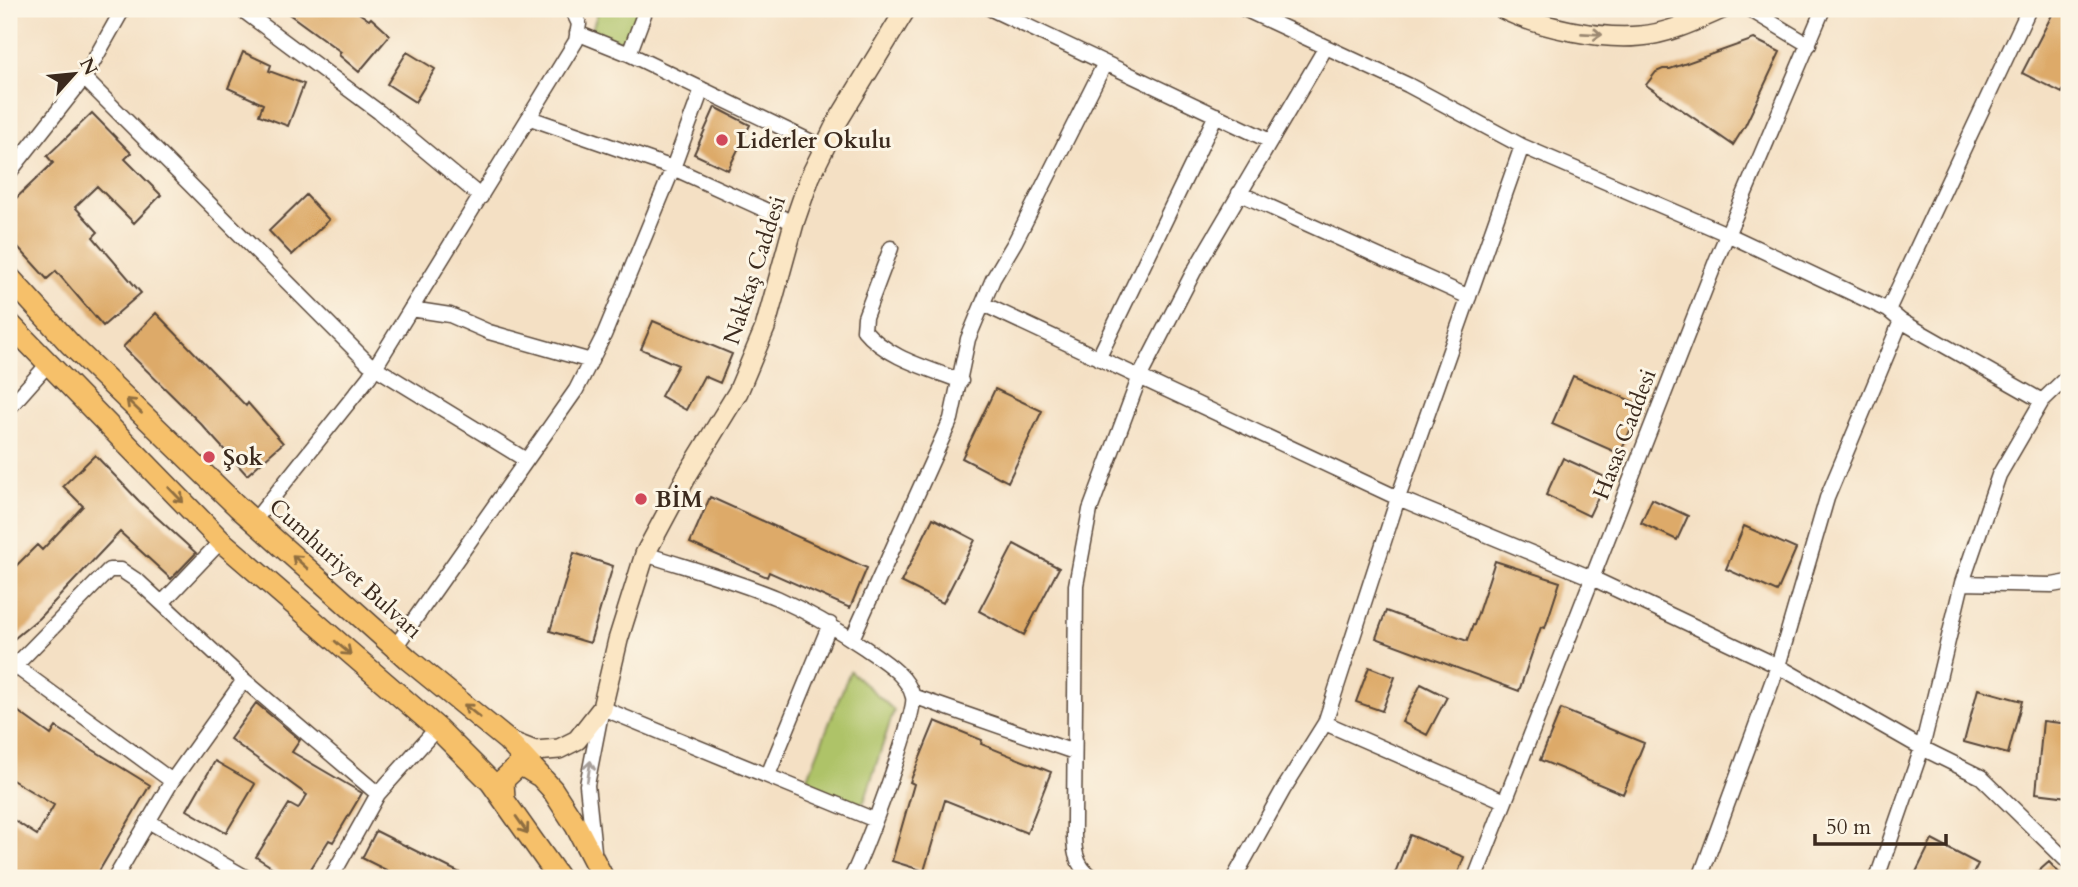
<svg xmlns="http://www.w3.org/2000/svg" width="2078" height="887" viewBox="0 0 2078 887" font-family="Cardo,serif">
<rect width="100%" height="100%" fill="#fcf5e5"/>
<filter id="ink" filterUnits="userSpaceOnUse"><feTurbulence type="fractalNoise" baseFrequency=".0143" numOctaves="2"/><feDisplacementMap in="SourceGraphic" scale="14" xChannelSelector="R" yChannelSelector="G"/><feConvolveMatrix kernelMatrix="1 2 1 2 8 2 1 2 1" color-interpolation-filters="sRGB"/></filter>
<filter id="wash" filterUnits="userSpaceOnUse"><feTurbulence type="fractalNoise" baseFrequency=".00686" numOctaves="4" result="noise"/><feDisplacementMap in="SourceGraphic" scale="28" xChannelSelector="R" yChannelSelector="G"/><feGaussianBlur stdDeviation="1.57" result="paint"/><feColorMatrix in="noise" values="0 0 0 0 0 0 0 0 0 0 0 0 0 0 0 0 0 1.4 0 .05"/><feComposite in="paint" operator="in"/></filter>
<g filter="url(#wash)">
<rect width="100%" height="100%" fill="#f4e0c4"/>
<!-- green -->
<path fill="#aec368" stroke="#747643" stroke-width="2" d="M599 9H642L630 45 591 32Z
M850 671 894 710 864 802 855 805 806 782Z"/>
<g id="blocks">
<!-- building -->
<path fill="#ddaa69" d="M282 9H353L369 20 371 18 390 35 359 72 339 55 341 52Z
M2055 9H2069V79L2062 93 2022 73Z
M1754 39 1780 52 1745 126 1733 145 1646 85 1656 72 1663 69H1670Z
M243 52 271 65 269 71 304 84 288 126 259 115 263 104 228 88Z
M407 52 435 69 415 102 387 84Z
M715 107 750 125 728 170 694 154Z
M92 113 131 153 125 159 161 195 134 223 97 186 75 207 98 232 93 237 141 293 103 326 56 271 47 279 9 237V205L53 163 47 156Z
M306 195 329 220 292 255 269 231Z
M156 313 246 406 248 403 283 443 247 475 201 424 123 347Z
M653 321 732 354 720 383 704 376 686 410 661 396 678 365 641 349Z
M1573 376 1641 405 1620 454 1552 424Z
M995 389 1042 411 1008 482 962 458Z
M95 455 139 501 196 553 171 579 120 532 39 618 9 643V573L37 545 42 550 83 506 63 486Z
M1563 458 1607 478 1589 516 1546 495Z
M710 497 867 568 850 608 769 572 767 577 690 543Z
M1652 499 1688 516 1677 540 1641 523Z
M933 518 975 540 943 603 901 582Z
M1744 526 1796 549 1777 592 1726 569Z
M1014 544 1059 568 1024 635 979 611Z
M574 553 613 566 590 643 550 631Z
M1495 561 1560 582 1545 628 1541 627 1519 691 1376 638 1386 611 1467 641 1473 625H1474Z
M1369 667 1395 677 1382 711 1356 702Z
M1421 684 1447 697 1427 735 1402 722Z
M1978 689 2022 701 2008 754 1964 742Z
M256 703 300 740 292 752 362 793 333 842 329 840 305 878H289L256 857 289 804 298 809 307 795 230 739Z
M9 705 51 735 56 727 150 785 95 878H9V817L37 835 54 805 9 778Z
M1561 709 1644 743 1623 794 1540 760Z
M935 721 982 740 981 744 1051 772 1027 833 945 800 924 871 892 861 914 784 910 782Z
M2043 721 2069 724V797L2036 793Z
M215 761 255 784 226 833 187 810Z
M376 831 470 878H402L362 858Z
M1410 835 1464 857 1456 878H1393Z
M1932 840 1978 864 1971 878H1913Z
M2049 862 2064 878H2031Z"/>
</g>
</g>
<g filter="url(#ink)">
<use href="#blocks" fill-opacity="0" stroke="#574537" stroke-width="2"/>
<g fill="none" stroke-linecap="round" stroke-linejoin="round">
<defs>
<path id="street" d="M241 9 379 112 481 197
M991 9 1270 141
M1244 9 1408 85 1522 146 1727 234 1888 310 1901 321 2042 401
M1749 9 1809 45
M577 33 629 54 824 148
M629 54 646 9
M84 78 368 363 526 460
M530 118 673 168 794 223
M9 173 84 78 123 9
M1239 193 1469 297
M891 248 865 317 864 330C887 358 928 368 961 381
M983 304 1398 498 1592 578 1778 666 1922 748 1981 777 2069 863
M411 309 450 315 489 332 591 361
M1888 310 2029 9
M1099 357 1216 115
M9 408 48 364
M254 521 369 377 576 41 579 24 572 9
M645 554C688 568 734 580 777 598 808 612 837 629 865 648 882 660 908 675 913 697 917 713 862 860 851 878
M1962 583 2052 585 2069 582
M162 603 221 541
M852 639 951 419 968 339 993 279 1015 242 1105 63
M395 647 576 390 604 335 673 168 702 89
M15 666 172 781 244 680
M9 672 109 570H121L139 582 244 680 378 794
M913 696 1074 752
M1325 723 1504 801
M768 775 830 624
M148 821 247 878
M594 851 587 785 602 708 875 820
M115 878 172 781
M331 878 378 794 437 728
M1093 878C1071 864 1074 841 1074 818L1076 585 1090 510 1140 376 1193 273 1326 47
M1234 878 1283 790 1325 723 1398 498 1522 146
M1475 878 1716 261 1823 9
M1700 878 1778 666 1827 498 1901 321
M1877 878 1922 748 1962 583 1999 475 2042 401 2069 375"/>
<path id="secondary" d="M1503 9C1538 27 1601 40 1640 36 1668 34 1697 20 1722 9
M507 740 535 751 559 749 577 740 602 708 618 640 645 554 689 472 738 392 765 328 794 223 810 177 836 124 906 9"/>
<path id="primary" d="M9 277 70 344 238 507 409 660 507 740 552 789 576 826 603 878
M9 323 221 541 437 728 491 782 559 878
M504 800 503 780 517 767H525L538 775"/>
</defs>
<!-- street casing -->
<use href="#street" stroke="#574537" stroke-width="17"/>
<!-- secondary casing -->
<use href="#secondary" stroke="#574537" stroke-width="22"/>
<!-- primary casing -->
<use href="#primary" stroke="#574537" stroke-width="24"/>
<!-- street -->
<use href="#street" stroke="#fff" stroke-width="14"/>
<!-- secondary -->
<use href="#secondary" stroke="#fbe6c4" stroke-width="19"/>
<!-- primary -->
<use href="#primary" stroke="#f6c06b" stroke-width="21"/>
</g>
<!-- one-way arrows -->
<defs><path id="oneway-shaft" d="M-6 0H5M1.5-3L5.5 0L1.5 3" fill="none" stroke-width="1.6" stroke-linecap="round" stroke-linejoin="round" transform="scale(1.75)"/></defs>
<use stroke="#9b8871" href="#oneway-shaft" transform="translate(1592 34) rotate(3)"/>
<g stroke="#8f6e41">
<use href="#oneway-shaft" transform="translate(134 406) rotate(-136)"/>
<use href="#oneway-shaft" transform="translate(176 495) rotate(46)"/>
<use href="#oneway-shaft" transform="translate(300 562) rotate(-138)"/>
<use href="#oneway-shaft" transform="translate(343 648) rotate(41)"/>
<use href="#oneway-shaft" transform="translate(472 711) rotate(-141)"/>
<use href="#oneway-shaft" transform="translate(522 825) rotate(55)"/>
</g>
<use stroke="#a79f9a" href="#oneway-shaft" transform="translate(589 771) rotate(-81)"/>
</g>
<!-- markers -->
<g fill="#d1495b" stroke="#fcf5e5" stroke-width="2.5">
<circle cx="722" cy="140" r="7"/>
<circle cx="209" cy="457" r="7"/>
<circle cx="641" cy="499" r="7"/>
</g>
<g text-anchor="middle" stroke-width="6" stroke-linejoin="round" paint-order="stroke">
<!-- poi labels -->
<g font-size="23" font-weight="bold" fill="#3b2a1e" stroke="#fcf5e5" text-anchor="start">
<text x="736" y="148">Liderler Okulu</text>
<text x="223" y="465">Şok</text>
<text x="655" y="507">BİM</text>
</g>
<!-- street labels -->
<g font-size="23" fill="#3b2a1e" stroke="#fcf5e5">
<text transform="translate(754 270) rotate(-72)" y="8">Nakkaş Caddesi</text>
<text transform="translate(1624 434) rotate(-69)" y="8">Hasas Caddesi</text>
<text transform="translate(346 568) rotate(42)" y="8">Cumhuriyet Bulvarı</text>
</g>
</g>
<!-- margin -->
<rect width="2078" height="887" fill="none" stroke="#fcf5e5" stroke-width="35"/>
<!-- north arrow -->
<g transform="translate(74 74) rotate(63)" stroke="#fcf5e5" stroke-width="5" paint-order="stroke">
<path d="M0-5L12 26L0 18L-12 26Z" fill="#3b2a1e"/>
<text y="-10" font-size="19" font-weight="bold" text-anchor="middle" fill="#3b2a1e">N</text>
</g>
<!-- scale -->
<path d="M1815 834v10h131v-10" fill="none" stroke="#3b2a1e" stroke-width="3.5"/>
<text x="1826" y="834" font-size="21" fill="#3b2a1e" stroke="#fcf5e5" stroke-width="5" paint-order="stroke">50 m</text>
</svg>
